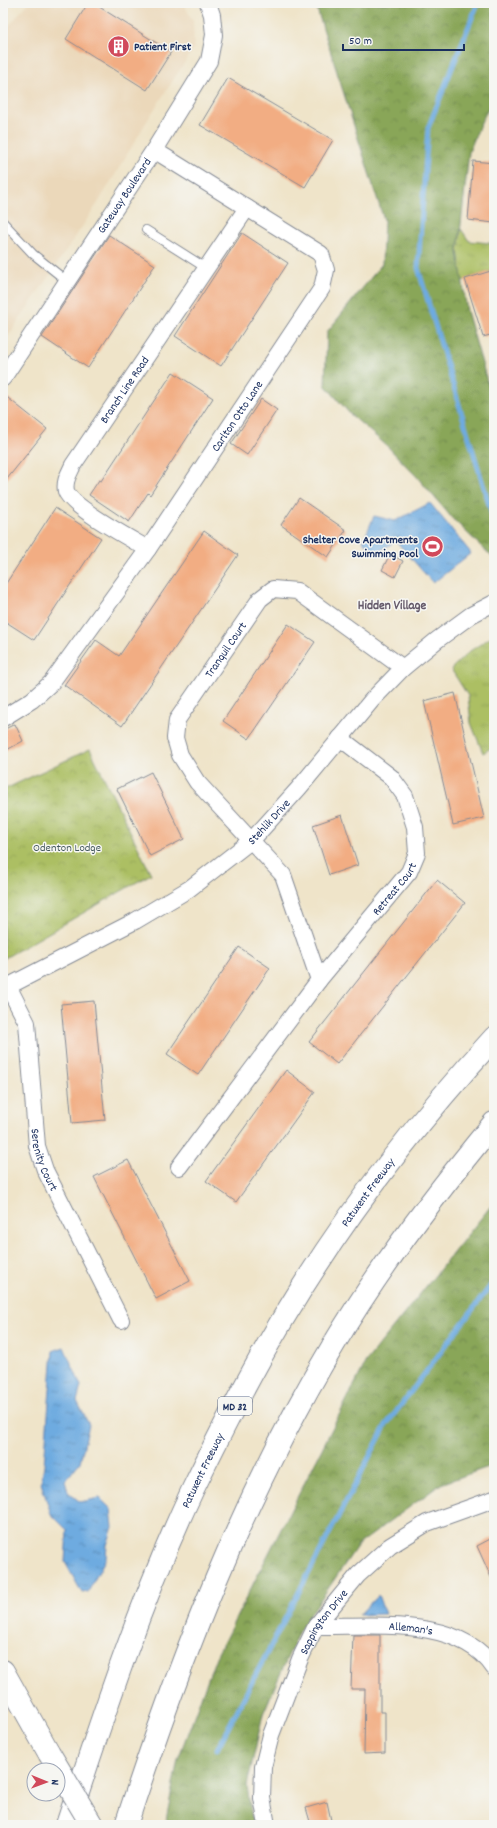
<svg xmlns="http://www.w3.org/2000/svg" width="497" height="1828" viewBox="0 0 497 1828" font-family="Dekko,sans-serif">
<defs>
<pattern id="grass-tufts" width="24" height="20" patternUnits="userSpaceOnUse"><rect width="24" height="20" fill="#acbf63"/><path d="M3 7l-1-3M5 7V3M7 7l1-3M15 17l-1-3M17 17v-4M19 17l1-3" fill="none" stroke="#93a458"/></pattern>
<pattern id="forest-crowns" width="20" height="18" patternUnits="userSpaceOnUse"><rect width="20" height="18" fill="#89a659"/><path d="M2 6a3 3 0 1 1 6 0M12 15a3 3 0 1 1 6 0" fill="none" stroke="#6f884d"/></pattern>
<pattern id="park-crowns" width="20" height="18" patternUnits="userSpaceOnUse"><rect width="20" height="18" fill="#acbf63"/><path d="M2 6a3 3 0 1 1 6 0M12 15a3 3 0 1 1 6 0" fill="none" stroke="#93a458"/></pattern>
<pattern id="water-ripples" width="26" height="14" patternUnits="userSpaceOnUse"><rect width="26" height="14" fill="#6eabe0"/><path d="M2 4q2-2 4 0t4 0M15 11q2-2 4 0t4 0" fill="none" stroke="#5a8cb9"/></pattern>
</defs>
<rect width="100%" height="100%" fill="#f6f6f2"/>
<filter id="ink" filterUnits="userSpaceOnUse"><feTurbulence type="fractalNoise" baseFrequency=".025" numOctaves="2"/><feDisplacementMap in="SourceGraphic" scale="8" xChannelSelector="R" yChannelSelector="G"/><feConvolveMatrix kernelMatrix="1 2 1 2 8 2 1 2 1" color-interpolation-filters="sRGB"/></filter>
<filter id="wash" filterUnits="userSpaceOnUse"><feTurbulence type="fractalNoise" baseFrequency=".012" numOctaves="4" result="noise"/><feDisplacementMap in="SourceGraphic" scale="16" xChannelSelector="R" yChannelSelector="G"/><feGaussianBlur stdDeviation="0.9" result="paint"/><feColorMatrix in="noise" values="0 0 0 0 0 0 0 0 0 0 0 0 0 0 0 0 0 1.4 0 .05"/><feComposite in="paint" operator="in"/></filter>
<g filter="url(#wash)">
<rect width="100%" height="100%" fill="#efe4c9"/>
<!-- built -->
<path fill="#ebd8ba" d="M28 3H183L193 21 194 48 150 116 98 203 3 344V33Z"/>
<!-- grass -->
<path fill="url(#grass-tufts)" stroke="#647760" d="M461 229 469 241 490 243 494 249V270L462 281 458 251Z
M494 635V746L483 753 471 723 468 696 451 669 470 651Z"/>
<!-- forest -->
<path fill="url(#forest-crowns)" stroke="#526a5c" d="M315 3H494V99L482 120 469 152 458 251 467 311 494 405V556L492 557 452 518 417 477 387 446 350 414 325 385 327 332 382 264 384 220Z
M494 1202V1395L491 1398 494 1425V1465L441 1484 358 1545 299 1631 263 1714 247 1786 253 1825H165L178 1759 216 1657 367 1360Z"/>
<!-- park -->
<path fill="url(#park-crowns)" stroke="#647760" d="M90 749 151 874 3 959V790Z"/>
<!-- water -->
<path fill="url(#water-ripples)" stroke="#446d9f" d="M430 503 471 553 433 583 396 541 378 552 363 542 374 516 395 521Z
M64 1347 81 1386 77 1401 89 1425 80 1462 65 1481 68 1492 80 1502 100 1498 111 1509 113 1527 107 1545 106 1558 88 1592 82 1593 65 1562 67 1530 51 1514 41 1483 44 1465 53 1351Z
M378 1595 385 1614 359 1615Z"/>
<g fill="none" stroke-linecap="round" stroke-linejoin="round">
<!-- stream -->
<path stroke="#6eabe0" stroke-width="5" d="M478 3 428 128 418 268 494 521
M217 1749 386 1425 494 1281"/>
</g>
<g id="blocks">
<!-- building -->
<path fill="#f2ad83" d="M88 3H93L171 52 147 90 66 39Z
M228 78 333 140 305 187 200 125Z
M473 161 494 163V223L468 220Z
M242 233 288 263 221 366 175 336Z
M109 235 155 265 88 368 42 337Z
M494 270V334L483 337 465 279Z
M173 372 213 398 150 495 148 493 129 522 89 495 99 480 101 481Z
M3 394 47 429 3 484Z
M261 399 277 410 247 455 231 444Z
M299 498 346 530 328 557 281 525Z
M55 508 101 538 34 640 3 620V588Z
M204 531 238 555 122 726 64 685 96 640 119 656Z
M390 554 403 561 395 577 382 570Z
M288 624 315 642 249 739 223 721Z
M455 693 484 818 453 825 424 701Z
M15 724 23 741 3 752V730Z
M151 772 184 839 150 856 117 789Z
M342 815 358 865 329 875 313 825Z
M437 880 465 903 337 1064 309 1042Z
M239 947 270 968 198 1075 167 1054Z
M94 1001 105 1120 72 1123 61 1004Z
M286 1070 315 1092 236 1202 206 1181Z
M128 1160 190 1281 156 1299 94 1177Z
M494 1537V1584L477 1546Z
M353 1635H380V1712H385V1753L364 1754 365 1689H351Z
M327 1802 332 1825H311L306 1808Z"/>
</g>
</g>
<g filter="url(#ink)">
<use href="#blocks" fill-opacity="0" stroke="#858a94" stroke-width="1"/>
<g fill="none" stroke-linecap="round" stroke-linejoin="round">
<defs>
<path id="lane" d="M3 222 33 254 68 282
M146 230 206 268"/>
<g id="street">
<path id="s1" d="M3 378 154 150 209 61 214 35 212 15 208 3"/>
<path id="s2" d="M148 549C131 539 71 507 66 491 64 481 69 474 73 465L247 208"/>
<path id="s3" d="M3 718 32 700 51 683 148 549 322 288 326 270 321 254 154 150"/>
<path id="s4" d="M319 980 283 875 197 782 180 755 175 738 177 720 260 599 273 589 297 591 403 668"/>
<path id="s5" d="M8 986 27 1023 37 1146 45 1170 121 1320"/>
<path id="s6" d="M3 989 135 921 189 889 252 840 299 788 372 700 403 668 437 640 471 615 494 603"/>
<path id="s7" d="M179 1167 319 980 409 872 417 853 415 827 405 796 391 777 340 738"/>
<path id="s8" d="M316 1626C371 1627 459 1615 494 1668"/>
<path id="s9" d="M267 1825 262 1798 263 1767 271 1735 300 1659 316 1626 358 1575 390 1546 427 1523 494 1499"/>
</g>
<path id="secondary" d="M3 1671 49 1753"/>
<g id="highway">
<path id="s10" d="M67 1825C104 1712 142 1597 193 1489 221 1431 251 1372 284 1317 344 1217 415 1124 494 1038"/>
<path d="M126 1825C180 1659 244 1494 334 1344 381 1265 436 1193 494 1123"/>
</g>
</defs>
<!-- lane casing -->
<use href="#lane" stroke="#858a94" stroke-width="10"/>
<!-- street casing -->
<use href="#street" stroke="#858a94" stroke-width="18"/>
<!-- secondary casing -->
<use href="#secondary" stroke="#858a94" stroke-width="24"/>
<!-- highway casing -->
<use href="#highway" stroke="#858a94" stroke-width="24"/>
<!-- lane -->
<use href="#lane" stroke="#fff" stroke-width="8"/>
<!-- street -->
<use href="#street" stroke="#fff" stroke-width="16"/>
<!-- secondary -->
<use href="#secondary" stroke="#fff" stroke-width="22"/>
<!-- highway -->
<use href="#highway" stroke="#fff" stroke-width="22"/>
<defs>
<path id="secondary-bridge" d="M49 1753 92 1825"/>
</defs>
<!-- secondary-bridge casing -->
<use href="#secondary-bridge" stroke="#858a94" stroke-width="24" stroke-linecap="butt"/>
<!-- secondary-bridge -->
<use href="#secondary-bridge" stroke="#fff" stroke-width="22"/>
</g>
</g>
<!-- icons -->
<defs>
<symbol id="building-disc" viewBox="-11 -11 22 22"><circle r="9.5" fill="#d1495b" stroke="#f6f6f2"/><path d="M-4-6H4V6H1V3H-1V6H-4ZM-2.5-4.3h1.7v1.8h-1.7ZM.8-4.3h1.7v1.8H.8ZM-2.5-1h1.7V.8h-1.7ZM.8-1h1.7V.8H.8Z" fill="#fff"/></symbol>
<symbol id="stadium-disc" viewBox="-11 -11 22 22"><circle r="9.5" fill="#d1495b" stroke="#f6f6f2"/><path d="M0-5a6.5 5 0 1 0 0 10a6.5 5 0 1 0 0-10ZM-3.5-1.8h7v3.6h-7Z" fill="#fff"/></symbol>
</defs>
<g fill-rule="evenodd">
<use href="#building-disc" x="106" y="34" width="25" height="25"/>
<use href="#stadium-disc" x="420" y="534" width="25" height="25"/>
</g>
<g text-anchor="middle" stroke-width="3" stroke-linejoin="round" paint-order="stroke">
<!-- shield labels -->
<rect fill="#f6f6f2" stroke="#5d6b8a" stroke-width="1" x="218" y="1397" width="34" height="18" rx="3"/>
<g font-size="11" font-weight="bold" fill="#1b2f5e">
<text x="235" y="1410">MD 32</text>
</g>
<!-- poi labels -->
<g font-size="12" font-weight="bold" fill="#1b2f5e" stroke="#f6f6f2" text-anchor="start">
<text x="134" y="50">Patient First</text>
<text x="418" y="543" text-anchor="end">Shelter Cove Apartments<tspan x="418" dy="14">Swimming Pool</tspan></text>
</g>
<!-- street labels -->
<g font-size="12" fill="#1b2f5e" stroke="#f6f6f2">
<text dy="4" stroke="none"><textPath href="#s1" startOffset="219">Gateway Boulevard</textPath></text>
<text dy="4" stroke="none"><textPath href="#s2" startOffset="220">Branch Line Road</textPath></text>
<text dy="4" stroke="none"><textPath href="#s3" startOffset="385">Carlton Otto Lane</textPath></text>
<text dy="4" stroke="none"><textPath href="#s4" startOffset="391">Tranquil Court</textPath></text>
<text dy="4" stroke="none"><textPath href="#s6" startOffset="316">Stehlik Drive</textPath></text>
<text dy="4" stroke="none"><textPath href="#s7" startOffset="352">Retreat Court</textPath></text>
<text dy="4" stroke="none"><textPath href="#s5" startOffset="180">Serenity Court</textPath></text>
<text dy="4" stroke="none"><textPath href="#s10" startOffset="704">Patuxent Freeway</textPath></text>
<text dy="4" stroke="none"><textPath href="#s10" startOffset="380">Patuxent Freeway</textPath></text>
<text dy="4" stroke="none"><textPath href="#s9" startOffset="217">Sappington Drive</textPath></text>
<text dy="4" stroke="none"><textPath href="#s8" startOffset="95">Alleman's</textPath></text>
</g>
<!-- park labels -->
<g font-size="12" fill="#465a60" stroke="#f6f6f2">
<text x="67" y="851">Odenton Lodge</text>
</g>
<!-- neighbourhood labels -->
<g font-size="13" font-weight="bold" fill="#665b6b" stroke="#f6f6f2">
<text x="392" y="609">Hidden Village</text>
</g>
</g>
<!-- margin -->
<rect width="497" height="1828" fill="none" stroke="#f6f6f2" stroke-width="16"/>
<!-- north arrow -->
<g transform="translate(46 1782) rotate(91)"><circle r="19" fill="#f6f6f2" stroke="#9ea6b7"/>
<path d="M0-3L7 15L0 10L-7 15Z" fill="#d1495b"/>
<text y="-6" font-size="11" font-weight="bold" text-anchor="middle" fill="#1b2f5e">N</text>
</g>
<!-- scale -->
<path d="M343 44v6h121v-6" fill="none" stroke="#1b2f5e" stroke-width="2"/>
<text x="349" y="44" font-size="12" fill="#1b2f5e" stroke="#f6f6f2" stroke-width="3" paint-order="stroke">50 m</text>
</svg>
